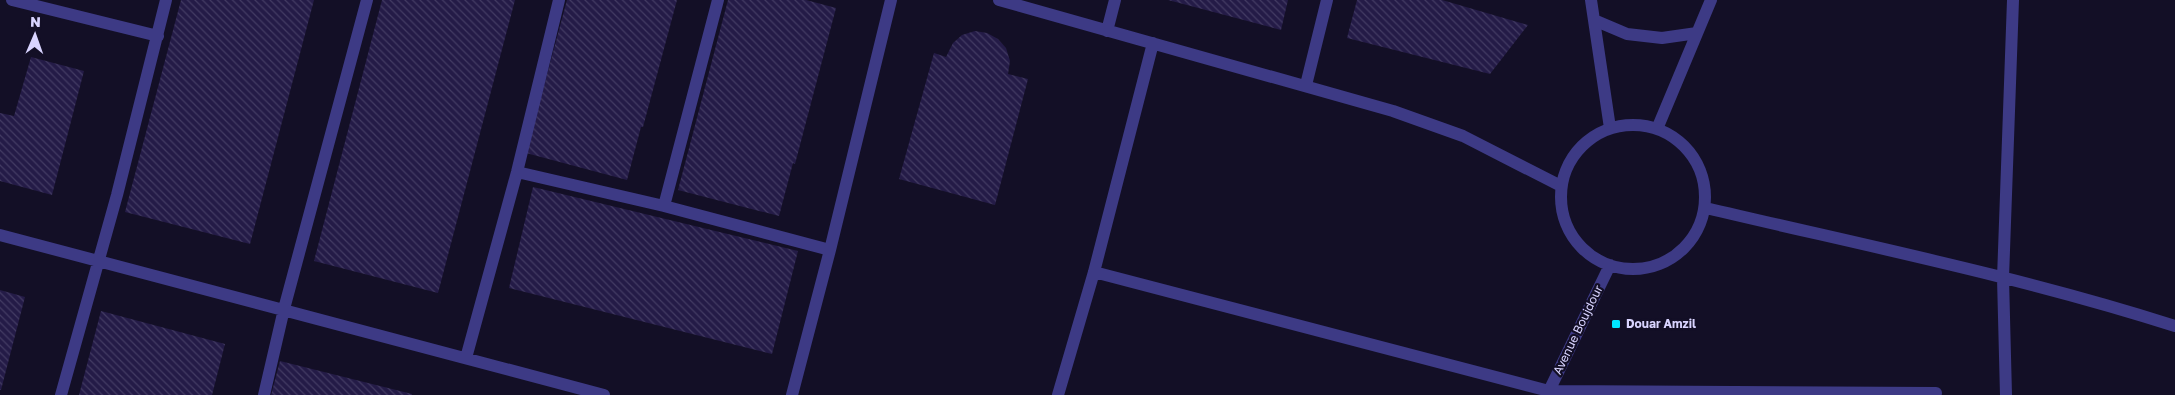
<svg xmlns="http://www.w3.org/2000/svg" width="2175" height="395" viewBox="0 0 2175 395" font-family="'Golos Text',sans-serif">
<defs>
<pattern id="building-back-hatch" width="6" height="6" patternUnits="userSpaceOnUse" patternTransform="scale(1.25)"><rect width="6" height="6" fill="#241b47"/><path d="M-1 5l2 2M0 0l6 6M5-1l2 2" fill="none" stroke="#433b63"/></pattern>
</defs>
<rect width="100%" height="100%" fill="#130f26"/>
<!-- building -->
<path fill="url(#building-back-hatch)" d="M181 0H314L250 244 125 212Z
M382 0H515L438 293 314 261Z
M567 0H677L643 127H641L627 180 526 153Z
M728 0H806L836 8 795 164 793 163 779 216 678 190Z
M1168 0H1288L1281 30Z
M1357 0H1442L1528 25 1490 74 1347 38Z
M975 31 987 33 998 39 1006 48 1010 61 1008 74 1028 79 995 205 899 179 934 53 946 57 953 43 962 35Z
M31 57 84 71 52 195 0 181V113L14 116Z
M533 187 798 251 772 354 509 288Z
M0 290 25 297 1 390H0Z
M101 311 225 344 212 395H79Z
M280 361 412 394V395H271Z"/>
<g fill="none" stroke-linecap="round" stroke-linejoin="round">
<!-- minor -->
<path stroke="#3d3a85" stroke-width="12" d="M12 0 158 36
M999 0 1393 111 1463 136 1561 186
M1591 0 1610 128
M1594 20 1627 34 1662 38 1697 33
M1107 31 1115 0
M1306 85 1327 0
M1561 197a72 72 0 1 1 144 0a72 72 0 1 1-144 0Z
M1657 129 1711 0
M517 172 664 206 830 250
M664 206 718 0
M1706 208C1862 245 2022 277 2175 326
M0 235 604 395
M1094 272 1549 391 1936 393
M466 358 517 172 559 0
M61 395 117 195 166 0
M264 395 284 309 367 0
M792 395 830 250 891 0
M1058 395 1094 272 1153 43
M1547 395 1610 265
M2006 395 2003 278 2013 0"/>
</g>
<!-- markers -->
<rect fill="#00e5ff" stroke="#130f26" stroke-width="2" x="1611" y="319" width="10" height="10" rx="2.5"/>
<g text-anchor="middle" stroke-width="4.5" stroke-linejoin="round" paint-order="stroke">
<!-- poi labels -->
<g font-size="12" font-weight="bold" fill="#d9d4ff" stroke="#130f26" text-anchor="start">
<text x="1626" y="328">Douar Amzil</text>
</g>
<!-- street labels -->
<g font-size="12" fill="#d9d4ff" stroke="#130f26">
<text transform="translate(1578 330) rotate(-64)" y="4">Avenue Boujdour</text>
</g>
</g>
<!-- north arrow -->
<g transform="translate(35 35) rotate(2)" stroke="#130f26" stroke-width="4" paint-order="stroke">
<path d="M0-4L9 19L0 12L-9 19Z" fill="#d9d4ff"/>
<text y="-8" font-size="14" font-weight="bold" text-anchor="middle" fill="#d9d4ff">N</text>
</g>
</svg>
